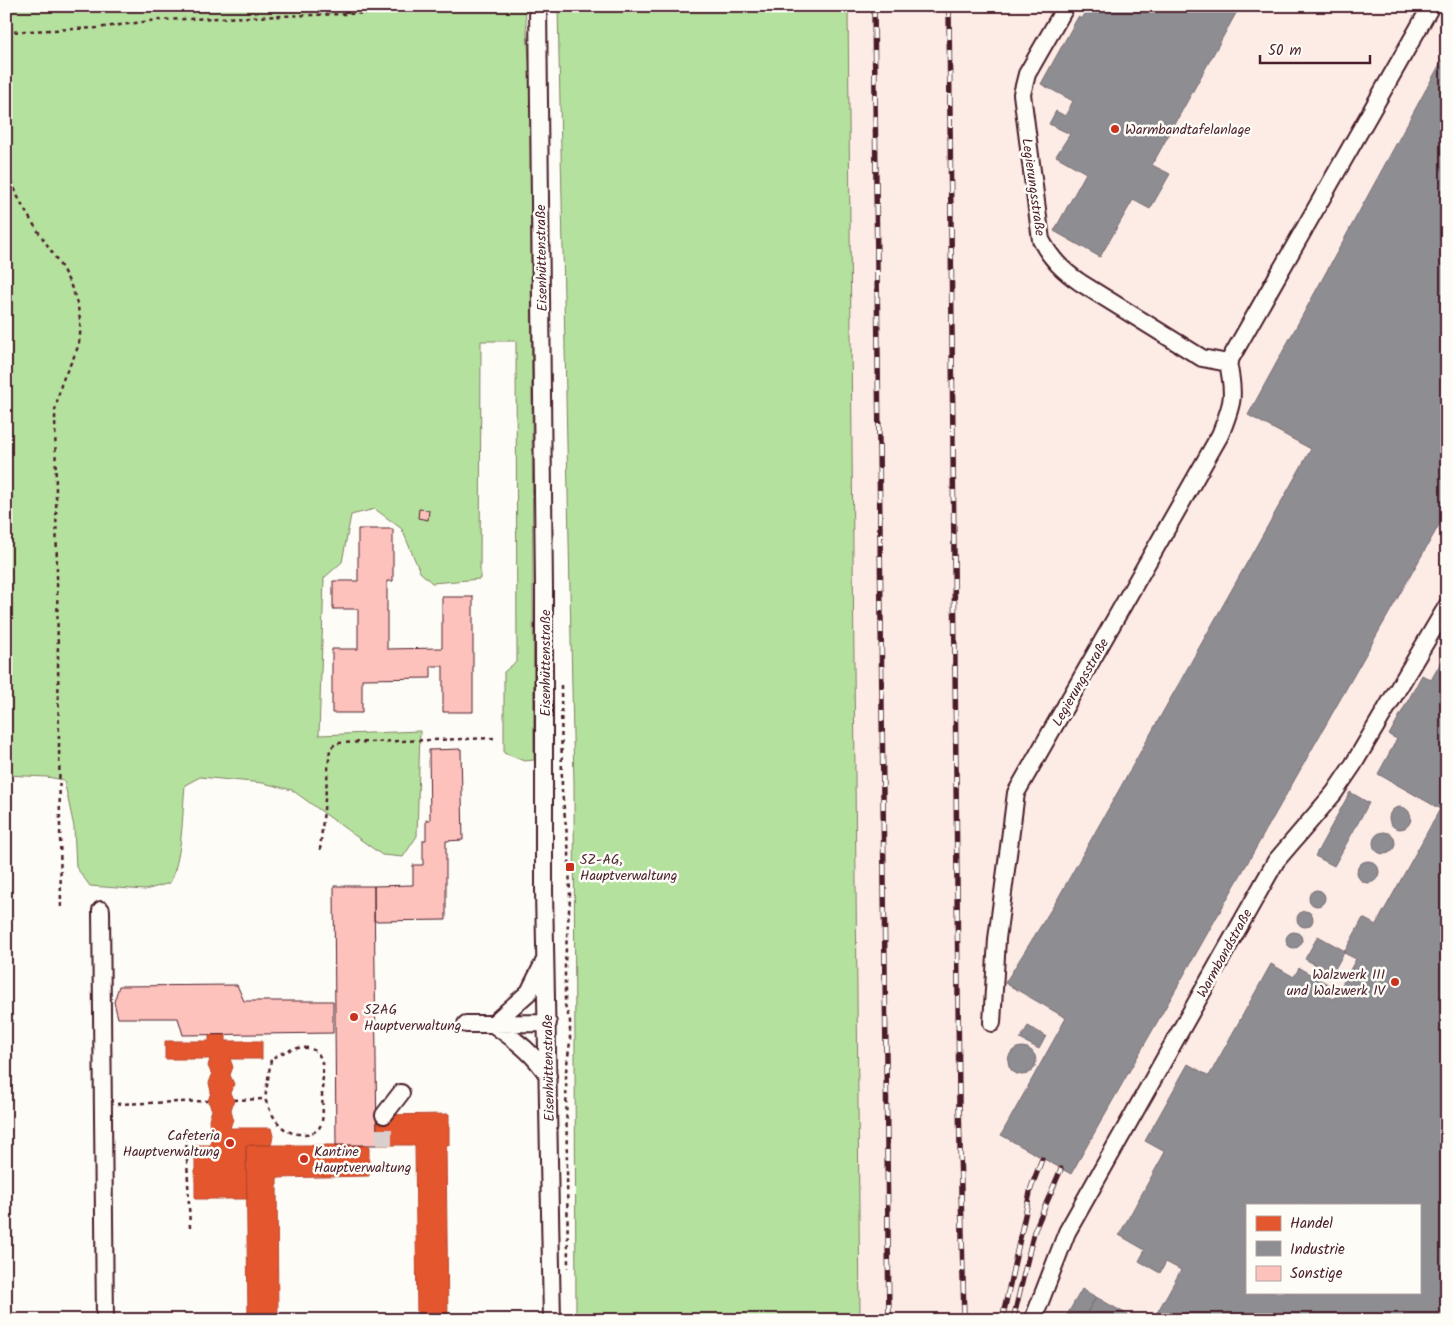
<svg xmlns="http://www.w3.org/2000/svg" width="1453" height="1326" viewBox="0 0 1453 1326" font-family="Kalam,sans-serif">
<rect width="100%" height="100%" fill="#fdfcf7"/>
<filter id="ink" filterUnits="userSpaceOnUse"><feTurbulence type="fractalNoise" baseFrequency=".02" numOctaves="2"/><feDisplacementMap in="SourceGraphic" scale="10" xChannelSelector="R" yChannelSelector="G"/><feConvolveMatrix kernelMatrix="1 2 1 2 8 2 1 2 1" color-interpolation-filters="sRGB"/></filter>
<g filter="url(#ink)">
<!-- built -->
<path fill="#fdebe5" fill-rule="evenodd" d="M848 6H1447V1320H860ZM1247 1205H1419V1292H1247Z"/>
<!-- green -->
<path fill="#b5e19e" stroke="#808064" d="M6 6H525L530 72 534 760 524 761 504 753V672L517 661 516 341H481L480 579 432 583 420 572 402 529 375 509 351 515 342 562 324 578 319 735 420 731 417 836 403 857 382 855 292 790 263 783 200 777 185 785C182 817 183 854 170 883L145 890 90 886 76 867 74 827 64 780 47 777 6 775Z
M558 6H848L860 1320H576L574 784Z"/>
<!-- shops -->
<path fill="#e4572e" stroke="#b6462d" d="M209 1035H226V1041H262V1059H230L233 1067 230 1075 234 1084 230 1093 234 1100 231 1110 233 1119 230 1128H271L273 1136 271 1145H246L247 1199H195V1145H211L209 1119 212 1110 208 1101 211 1092 209 1083 212 1075 208 1066 210 1059H165V1041H209Z
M449 1114V1145H446L448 1320H417L415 1145H377L376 1115Z
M246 1145H369V1176L277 1178 278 1320H248Z"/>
<!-- industry -->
<path fill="#8d8d92" stroke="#796c73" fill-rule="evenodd" d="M1089 6H1240L1152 165 1170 174 1150 209 1133 200 1100 257 1054 231 1086 173 1056 156 1070 134 1049 124 1056 111 1065 116 1073 101 1041 84 1078 17 1082 19Z
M1447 51V511L1071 1174 1001 1135 1066 1018 1005 983 1057 900 1311 449 1248 415Z
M1447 652V1320H1153L1181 1270 1166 1262 1160 1273 1139 1261 1145 1250 1119 1235 1165 1152 1145 1141 1188 1064 1209 1076 1271 964 1294 977 1299 968 1333 987 1328 996 1334 999 1356 959 1344 953 1363 918 1376 925 1440 809 1378 774 1397 739 1389 735 1422 675 1431 680ZM1247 1205H1419V1292H1247Z
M1350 792 1369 803 1334 866 1315 856Z
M1389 818a11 11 0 1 1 22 0a11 11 0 1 1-22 0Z
M1373 843a11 11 0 1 1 22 0a11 11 0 1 1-22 0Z
M1357 872a11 11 0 1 1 22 0a11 11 0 1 1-22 0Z
M1309 898a8 8 0 1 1 16 0a8 8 0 1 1-16 0Z
M1297 919a8 8 0 1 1 16 0a8 8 0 1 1-16 0Z
M1286 940a8 8 0 1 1 16 0a8 8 0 1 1-16 0Z
M1318 936 1345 951 1332 974 1305 959Z
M1028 1026 1046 1036 1039 1049 1020 1039Z
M1008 1061a14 14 0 1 1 28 0a14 14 0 1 1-28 0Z
M1082 1289 1096 1297 1083 1320H1064Z
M1096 1297 1137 1320H1083Z"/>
<!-- building -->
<path fill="#fec2bc" stroke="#4a1f2b" d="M419 509 429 510 428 520 418 518Z
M358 529H393V581H387V649L442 648V597H473V712H443V666H431V678L362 679V713H332V649H358V609H333V581H358Z
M461 749 463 840 446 841V920L374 921V886L413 885V865H423V840H426V820H430L429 750Z
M334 886H374L377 1145H336Z
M237 985 244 1001H333V1033L183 1035 178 1018H118L114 1002 119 986Z"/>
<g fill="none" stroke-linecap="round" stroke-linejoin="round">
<!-- minor-tunnel -->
<path stroke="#d9d0ce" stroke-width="16" stroke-dasharray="16 8" stroke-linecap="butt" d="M384 1145V1115"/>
<defs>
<path id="minor" d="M538 6 544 588V891L552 1320
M1066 6 1027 74 1022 94 1041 240C1051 259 1063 271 1081 283L1202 358 1228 363
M101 910 105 1320
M545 960 529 992 493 1024C515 1040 534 1053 548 1076
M992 1023 997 939 1016 793 1220 435C1233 403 1235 396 1228 363L1431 6
M466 1024 548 1023
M384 1115 401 1093
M1033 1320 1067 1232 1276 861 1334 793 1353 765 1447 606"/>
</defs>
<!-- minor casing -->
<use href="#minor" stroke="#4a1f2b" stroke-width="20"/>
<!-- path -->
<path stroke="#4a1f2b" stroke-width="2.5" stroke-dasharray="4 4" stroke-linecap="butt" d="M6 32 97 28 158 20 374 13
M6 125C7 149 8 175 18 197 39 242 84 280 80 335 79 353 67 367 61 385 59 393 57 402 55 411L61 909
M561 685 562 791 569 853 570 898 565 962V1005L570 1021V1042L566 1071 568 1268
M320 850 330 749 336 743 497 738
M234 1100 265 1099C273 1118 282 1136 305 1134 311 1133 315 1133 319 1128 325 1120 322 1104 322 1094 322 1084 324 1073 322 1063 317 1037 285 1050 271 1059L265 1099
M117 1104 208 1101
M190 1228 186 1136H209"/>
<!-- minor -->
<use href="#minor" stroke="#fdfcf7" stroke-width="16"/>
<defs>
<path id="rail" d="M874 6 889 1320
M949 6 959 1103 964 1320
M1002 1320 1031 1188 1042 1159
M1013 1320 1034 1232 1061 1169"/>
</defs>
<!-- rail casing -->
<use href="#rail" stroke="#4a1f2b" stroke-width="5.5"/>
<!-- rail -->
<use href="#rail" stroke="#fdfcf7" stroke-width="4" stroke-dasharray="11" stroke-linecap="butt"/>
</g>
</g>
<!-- markers -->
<g fill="#c8321e" stroke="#fdfcf7" stroke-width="2">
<circle cx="1115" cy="129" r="5"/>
<rect x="565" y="862" width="10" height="10" rx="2.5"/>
<circle cx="1395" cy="982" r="5"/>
<circle cx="354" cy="1017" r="5"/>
<circle cx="230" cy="1143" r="5"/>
<circle cx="304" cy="1159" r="5"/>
</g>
<g text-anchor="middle" stroke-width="5" stroke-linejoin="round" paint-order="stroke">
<!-- poi labels -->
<g font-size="14" fill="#4a1f2b" stroke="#fdfcf7" text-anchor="start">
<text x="1125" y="134">Warmbandtafelanlage</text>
<text x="580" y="864">SZ-AG,<tspan x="580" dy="16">Hauptverwaltung</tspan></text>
<text x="1385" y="979" text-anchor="end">Walzwerk III<tspan x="1385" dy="16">und Walzwerk IV</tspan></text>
<text x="364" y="1014">SZAG<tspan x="364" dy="16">Hauptverwaltung</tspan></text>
<text x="220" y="1140" text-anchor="end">Cafeteria<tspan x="220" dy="16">Hauptverwaltung</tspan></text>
<text x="314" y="1156">Kantine<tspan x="314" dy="16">Hauptverwaltung</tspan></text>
</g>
<!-- street labels -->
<g font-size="14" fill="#4a1f2b" stroke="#fdfcf7">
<text transform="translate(1034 187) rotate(82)" y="5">Legierungsstraße</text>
<text transform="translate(541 258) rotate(-91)" y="5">Eisenhüttenstraße</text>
<text transform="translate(545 663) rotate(-90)" y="5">Eisenhüttenstraße</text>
<text transform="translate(1080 682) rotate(-60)" y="5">Legierungsstraße</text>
<text transform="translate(1224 953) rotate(-61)" y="5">Warmbandstraße</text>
<text transform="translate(548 1068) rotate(-91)" y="5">Eisenhüttenstraße</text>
</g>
</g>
<!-- margin -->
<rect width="1453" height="1326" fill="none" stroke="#fdfcf7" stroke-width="25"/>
<rect x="12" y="12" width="1428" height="1301" fill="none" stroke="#4a1f2b" stroke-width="2" filter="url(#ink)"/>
<!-- legend -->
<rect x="1246" y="1204" width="175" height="90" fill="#fdfcf7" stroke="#b5a4a5"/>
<rect x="1256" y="1216" width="25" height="15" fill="#e4572e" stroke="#b5a4a5"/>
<text x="1290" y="1228" font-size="15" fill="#4a1f2b">Handel</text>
<rect x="1256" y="1241" width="25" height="15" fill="#8d8d92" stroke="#b5a4a5"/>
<text x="1290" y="1254" font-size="15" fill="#4a1f2b">Industrie</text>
<rect x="1256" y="1266" width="25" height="15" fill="#fec2bc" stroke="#b5a4a5"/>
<text x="1290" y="1278" font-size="15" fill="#4a1f2b">Sonstige</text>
<!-- scale -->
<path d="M1260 55v8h110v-8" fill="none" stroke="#4a1f2b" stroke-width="2.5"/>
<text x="1268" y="55" font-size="15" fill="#4a1f2b" stroke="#fdfcf7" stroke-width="4" paint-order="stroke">50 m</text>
</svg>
